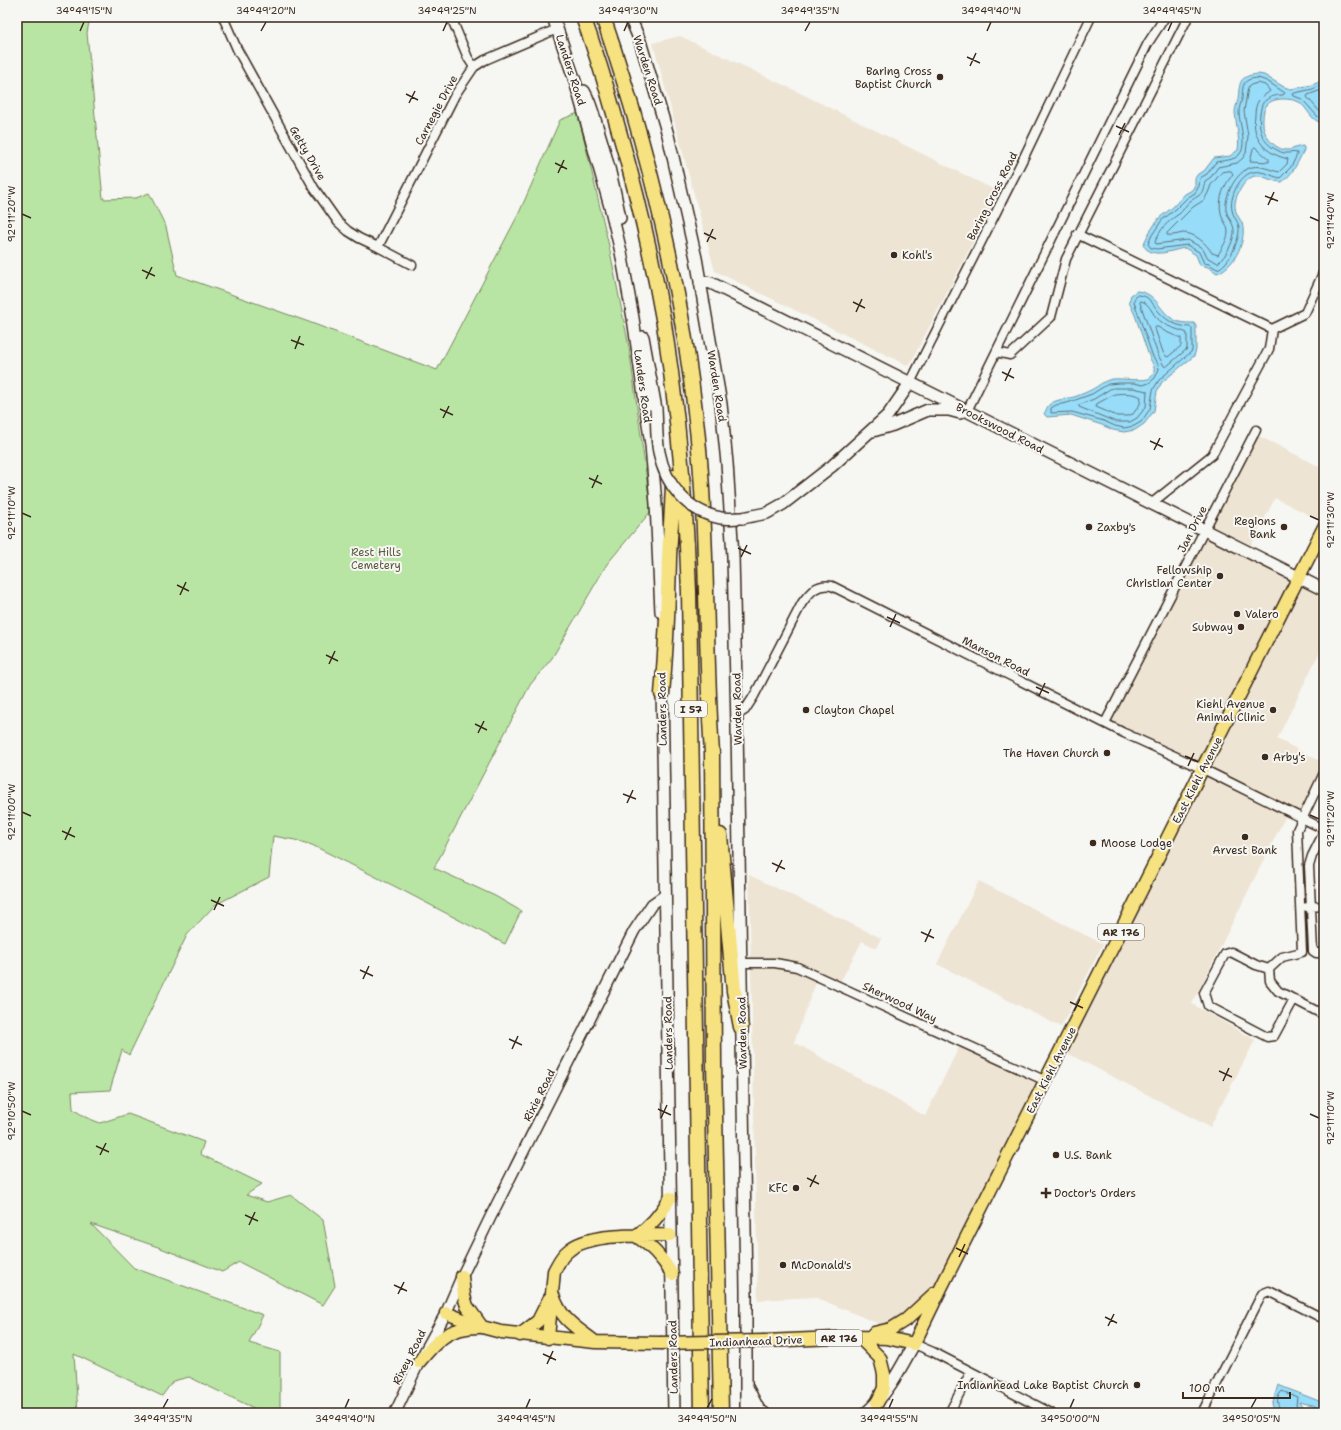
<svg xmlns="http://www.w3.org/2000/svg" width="1341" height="1430" viewBox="0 0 1341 1430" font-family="'Shantell Sans',sans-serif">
<rect width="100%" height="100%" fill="#f6f6f2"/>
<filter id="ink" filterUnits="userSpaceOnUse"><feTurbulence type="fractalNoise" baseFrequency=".025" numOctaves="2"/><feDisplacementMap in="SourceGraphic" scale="8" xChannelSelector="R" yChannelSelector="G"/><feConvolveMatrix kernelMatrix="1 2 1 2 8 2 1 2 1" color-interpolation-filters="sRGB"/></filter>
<g filter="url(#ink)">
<!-- built -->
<path fill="#ede4d3" d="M680 36 794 90 999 192 909 366 715 271 653 43Z
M1251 432 1324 469V514L1321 521 1275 498 1251 545 1206 523Z
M1201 528 1324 590V643L1277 739 1324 763V773L1301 818 1295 821 1285 817 1192 1004 1255 1040 1210 1127 1061 1050 1202 769 1105 723Z
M749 875 881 938 876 948 862 941 838 986 818 977 794 1042 925 1116 961 1043 1047 1078 942 1286 891 1329 815 1297 758 1300Z
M979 881 1103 944 1061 1027 937 964Z"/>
<!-- green -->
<path fill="#b8e5a3" stroke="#7a8860" d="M17 17H90L87 33 103 199 136 198 149 193 166 227 177 275 306 321 437 370 519 213 560 120 578 113 609 246 629 347 651 511 607 564 552 658 530 685 434 868 495 896 521 911 505 944 398 888 312 845 295 840 273 836 269 877 215 905 187 935 129 1055 122 1050 110 1090 72 1092 73 1109 85 1117 100 1123 128 1114 204 1142 200 1154 262 1184 246 1195 267 1202 291 1195 323 1220 335 1286 323 1305 239 1262 222 1272 158 1247 91 1224 134 1268 263 1315 249 1343 280 1352V1413H264L189 1377 173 1381 162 1396 74 1354 78 1413H17Z"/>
<!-- water -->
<path fill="#97dcf9" stroke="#7295a1" d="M1258 74 1264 75 1284 87 1291 89 1312 85 1324 80V111L1323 113 1324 114V122C1312 124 1308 108 1299 102 1291 98 1272 97 1267 105 1263 109 1263 117 1263 123 1263 135 1274 150 1288 150 1293 150 1297 146 1303 146L1304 148V150C1298 162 1293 174 1282 182 1272 182 1264 175 1255 176 1250 177 1246 181 1243 185 1237 194 1232 204 1237 214 1239 219 1243 222 1243 228 1245 244 1233 268 1217 273L1208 267 1200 265 1196 255 1185 248C1171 250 1153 260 1143 245L1149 233 1159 218 1173 207 1185 194 1192 190 1195 185V178L1198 174 1204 171 1214 158 1230 156 1238 150C1240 137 1236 125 1235 112 1235 108 1237 104 1238 99 1240 83 1238 76 1258 74Z
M1137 291C1159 293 1159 315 1179 322 1184 323 1189 323 1194 323L1196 326V350L1194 356 1162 382 1157 391 1154 411 1144 424 1135 430 1124 432 1113 430 1102 425 1071 415 1047 417 1044 414C1046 411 1047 406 1050 404 1056 399 1069 399 1077 396 1082 394 1087 392 1091 390 1099 386 1104 380 1113 379 1121 378 1145 382 1150 378 1157 372 1154 365 1150 359L1135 315 1129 302 1131 295Z
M1278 1385 1324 1403V1413H1319L1317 1406 1299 1402 1305 1413H1277L1272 1405Z"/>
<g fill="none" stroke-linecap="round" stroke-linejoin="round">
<!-- shore -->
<path stroke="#607176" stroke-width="1" d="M1258 78 1267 81 1285 93 1283 95C1278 95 1270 96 1266 100 1261 103 1261 109 1260 114 1258 129 1262 143 1277 150 1287 156 1289 151 1297 153V155L1291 167 1280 178C1271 176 1262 170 1253 172 1239 175 1229 198 1232 210 1233 217 1238 221 1239 227 1240 239 1229 266 1217 269L1209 264 1204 263 1199 252 1187 245 1157 249 1151 248 1148 244 1152 235 1162 220 1176 209 1187 198 1195 193 1199 186 1200 178 1207 174 1216 162C1224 160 1233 161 1239 155 1248 146 1239 123 1239 112 1239 107 1241 103 1242 99 1243 86 1241 79 1258 78Z
M1258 83 1265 85 1270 91C1267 94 1262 96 1259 100 1256 104 1255 110 1255 115 1251 139 1266 154 1288 159L1287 164 1279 172C1270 170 1261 165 1252 167 1236 171 1224 196 1226 210 1228 219 1235 224 1234 233 1233 243 1226 256 1218 263L1208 258 1202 248 1188 240 1156 244 1155 242C1160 229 1168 221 1179 214 1183 211 1185 206 1189 202 1200 194 1202 197 1205 181L1211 177 1218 167 1237 163 1243 158 1246 153 1248 136 1244 111 1248 87 1251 85Z
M1324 84 1313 89 1295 93 1293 94 1294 96 1302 99 1318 117 1324 118
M1324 89 1308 95 1307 97 1321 113H1324
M1255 147 1269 159V162L1250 161 1253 149Z
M1231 171 1233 174C1223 187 1217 200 1222 217 1224 222 1228 226 1228 232 1228 239 1222 248 1218 255L1212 253C1206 243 1195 233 1183 233 1178 234 1172 236 1167 235V233L1193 207 1204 200 1208 193 1211 185 1222 172Z
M1139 295C1151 296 1153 306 1160 313 1168 322 1179 327 1191 327L1192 329V351L1159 380 1153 390 1150 409 1141 422 1134 426 1124 428 1115 426 1104 421 1072 412 1051 413V408L1056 405 1067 403 1092 394 1108 384 1119 383H1134L1143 385 1149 383 1155 378 1159 369 1158 364 1153 357 1134 302 1135 298Z
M1141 301C1149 303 1151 311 1156 317 1166 328 1176 328 1187 333V349L1166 367 1164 366 1158 355 1140 303Z
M1156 327H1158L1166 332 1181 338V346L1168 357 1166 356 1163 352 1155 329Z
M1114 388H1133L1147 391 1146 407 1137 418 1130 422H1116L1079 407V405L1094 399 1110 389Z
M1115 394C1123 393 1134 393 1141 397L1140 404 1133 414 1127 416H1117L1096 407 1097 404Z
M1280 1413C1279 1404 1274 1400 1282 1391L1297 1397 1296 1405 1300 1413"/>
<defs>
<path id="minor" d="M223 17 237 49 284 134 314 188 338 222 348 231 359 238 378 247 412 265
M451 17 468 58 474 67
M1077 234 1272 329
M378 247 455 95 474 67 485 60 557 29
M996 352 1010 355 1051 317 1066 259 1188 17
M910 383 1025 155 1091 17
M967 411 1148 43 1165 17
M1152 503 1212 455 1269 349 1272 329 1305 313 1324 271
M737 715 745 710 754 696 802 603C810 592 817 583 832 586L1124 733 1203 769 1324 829
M1105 723 1256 430
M1324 773 1297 830 1302 952 1282 957 1269 969 1270 981 1278 991 1324 1015
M1324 832 1312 856 1309 866 1313 951 1316 953H1324
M1307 907 1324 906
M741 963H775L797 967 1046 1081
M1269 969 1256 965 1231 952 1225 954 1204 993 1208 1006 1267 1037 1274 1036 1294 999
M914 1344 933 1352 1051 1413
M949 1413 971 1372
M1202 1413 1262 1294 1269 1291 1324 1319"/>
<path id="tertiary" d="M395 1413 419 1362 446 1313 462 1276 491 1216 634 931 652 904 665 895"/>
<path id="secondary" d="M553 17 575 81 611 210 621 252 633 318 651 445 656 504 661 612
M630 17 640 41 668 135 696 258 721 404 727 463 733 556 737 726 746 1290V1413
M584 91C590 101 593 112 596 123 606 154 614 186 620 218
M700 283 706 282 711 283 1324 590
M643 337 656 409
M873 431 893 425 928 410H949L960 413
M742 518 767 513 783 504 832 466 888 415 910 383
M662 687 674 1413
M747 1387 759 1410 764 1413
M866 1413C889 1392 899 1371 914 1344"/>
<path id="primary" d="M670 1198C661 1214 651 1226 636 1236 652 1246 662 1257 672 1274
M462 1276 464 1296 467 1306 482 1327
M553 1295C561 1320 576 1327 595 1342
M446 1313 482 1327 501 1332 595 1342 660 1343
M874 1333 891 1329 907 1319 935 1293
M520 1335 538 1321 549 1299
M859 1337 880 1358 884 1374V1388L877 1403
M548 1338 554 1271C558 1264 561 1256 568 1251 589 1232 642 1236 670 1235
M764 1341 859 1337 887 1338 914 1344 942 1286 1324 527
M419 1362C437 1340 449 1327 479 1327"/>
<path id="motorway" d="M583 17C596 52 607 88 617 124 636 189 652 256 664 324 678 413 686 502 689 592L702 1413
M603 17C652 160 687 309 700 460 708 557 705 655 712 753L714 1062 721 1413
M662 694C666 649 668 604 669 559 670 532 673 504 673 477
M720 835 734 991 741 1027"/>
</defs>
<!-- minor casing -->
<use href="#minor" stroke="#3b2a1e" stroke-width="11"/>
<!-- tertiary casing -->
<use href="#tertiary" stroke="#3b2a1e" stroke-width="13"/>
<!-- secondary casing -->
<use href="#secondary" stroke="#3b2a1e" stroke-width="14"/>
<!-- primary casing -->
<use href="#primary" stroke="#3b2a1e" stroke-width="15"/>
<!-- motorway casing -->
<use href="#motorway" stroke="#3b2a1e" stroke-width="17"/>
<!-- minor -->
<use href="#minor" stroke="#f6f6f2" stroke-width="8"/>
<!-- tertiary -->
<use href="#tertiary" stroke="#f6f6f2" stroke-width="10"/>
<!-- secondary -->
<use href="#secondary" stroke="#f6f6f2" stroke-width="11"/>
<!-- primary -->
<use href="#primary" stroke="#f6e281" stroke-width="12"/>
<!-- motorway -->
<use href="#motorway" stroke="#f6e281" stroke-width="14"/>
<defs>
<path id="secondary-bridge" d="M656 409C657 423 656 438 659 452 665 484 687 512 721 518 728 519 735 518 742 518"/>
<path id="primary-bridge" d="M660 1343 764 1341"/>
</defs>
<!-- secondary-bridge casing -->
<use href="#secondary-bridge" stroke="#3b2a1e" stroke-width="14" stroke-linecap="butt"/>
<!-- primary-bridge casing -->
<use href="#primary-bridge" stroke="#3b2a1e" stroke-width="15" stroke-linecap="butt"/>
<!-- secondary-bridge -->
<use href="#secondary-bridge" stroke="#f6f6f2" stroke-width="11"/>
<!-- primary-bridge -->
<use href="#primary-bridge" stroke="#f6e281" stroke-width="12"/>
</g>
</g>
<!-- ticks -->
<path fill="none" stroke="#3b2a1e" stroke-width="1.5" d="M80 31 84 22M261 31 266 22M443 31 447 22M624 31 628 22M805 31 810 22M987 31 991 22M1168 31 1172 22M967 57 980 63M970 66 976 53M406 94 418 100M409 103 415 91M1116 126 1129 132M1119 135 1125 123M555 163 567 169M558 173 564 160M1265 196 1278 201M1268 205 1274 192M22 214 31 218M1310 217 1319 221M704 233 716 239M707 242 713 229M142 270 155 276M146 279 152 267M853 302 865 308M856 312 862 299M291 340 304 345M295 349 300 336M1002 372 1014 378M1005 381 1011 368M440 409 453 415M443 418 449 406M1150 441 1163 447M1154 450 1160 438M589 478 602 484M592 488 598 475M22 513 31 517M1310 516 1319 520M738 548 751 554M741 557 747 545M177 585 189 591M180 595 186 582M887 617 900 623M890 627 896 614M326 655 338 661M329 664 335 651M1036 687 1049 693M1039 696 1045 683M475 724 487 730M478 733 484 721M1185 756 1198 762M1188 766 1194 753M623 794 636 799M627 803 633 790M22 812 31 816M1310 815 1319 819M62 831 75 837M65 840 71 827M772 863 785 869M776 872 782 860M211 900 224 906M214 910 220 897M921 932 934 938M925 942 931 929M360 970 373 976M363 979 369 966M1070 1002 1083 1008M1074 1011 1080 999M509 1039 522 1045M512 1049 518 1036M1219 1071 1232 1077M1223 1081 1229 1068M658 1109 671 1115M22 1111 31 1115M1310 1114 1319 1118M661 1118 667 1105M96 1146 109 1152M100 1155 106 1143M807 1178 819 1184M810 1187 816 1175M245 1215 258 1221M249 1225 255 1212M956 1248 968 1254M959 1257 965 1244M394 1285 407 1291M398 1294 404 1282M1105 1317 1117 1323M1108 1326 1114 1314M543 1354 556 1360M547 1364 553 1351M163 1408 168 1399M345 1408 349 1399M526 1408 530 1399M707 1408 712 1399M889 1408 893 1399M1070 1408 1074 1399M1251 1408 1256 1399"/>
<!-- markers -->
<g fill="#3b2a1e" stroke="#f6f6f2" stroke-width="1.5">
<circle cx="940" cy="77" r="4"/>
<circle cx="894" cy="255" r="4"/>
<circle cx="1089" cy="527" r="4"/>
<circle cx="1284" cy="527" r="4"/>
<circle cx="1220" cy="576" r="4"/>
<circle cx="1237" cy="614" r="4"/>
<circle cx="1241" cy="627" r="4"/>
<circle cx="806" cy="710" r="4"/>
<circle cx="1273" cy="710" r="4"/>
<circle cx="1107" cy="753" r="4"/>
<circle cx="1265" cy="757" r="4"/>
<circle cx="1245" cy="837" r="4"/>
<circle cx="1093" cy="843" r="4"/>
<circle cx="1056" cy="1155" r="4"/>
<circle cx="796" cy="1188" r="4"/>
<path d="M1044 1187h4v4h4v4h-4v4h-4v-4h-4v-4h4z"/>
<circle cx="783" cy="1265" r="4"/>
<circle cx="1137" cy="1385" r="4"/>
</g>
<g text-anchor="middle" stroke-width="4" stroke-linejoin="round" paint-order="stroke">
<!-- shield labels -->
<g fill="#f6f6f2" stroke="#73675e" stroke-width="1">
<rect x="675" y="701" width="32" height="16" rx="3"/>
<rect x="1098" y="924" width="46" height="16" rx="3"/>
<rect x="816" y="1330" width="46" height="16" rx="3"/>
</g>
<g font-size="10" font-weight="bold" fill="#3b2a1e">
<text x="691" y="713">I 57</text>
<text x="1121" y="936">AR 176</text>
<text x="839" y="1342">AR 176</text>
</g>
<!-- street labels -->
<g font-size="11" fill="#3b2a1e" stroke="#f6f6f2">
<text transform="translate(571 70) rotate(72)" y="4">Landers Road</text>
<text transform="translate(648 70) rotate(72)" y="4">Warden Road</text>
<text transform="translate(436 110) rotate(-62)" y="4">Carnegie Drive</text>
<text transform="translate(308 153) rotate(60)" y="4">Getty Drive</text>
<text transform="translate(992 196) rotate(-63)" y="4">Baring Cross Road</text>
<text transform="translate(643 386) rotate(82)" y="4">Landers Road</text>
<text transform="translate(717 386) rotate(81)" y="4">Warden Road</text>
<text transform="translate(1000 428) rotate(27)" y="4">Brookswood Road</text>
<text transform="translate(1192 529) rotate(-63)" y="4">Jan Drive</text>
<text transform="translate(996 656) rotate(27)" y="4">Manson Road</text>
<text transform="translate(662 709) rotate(-91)" y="4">Landers Road</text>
<text transform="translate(737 709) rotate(-91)" y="4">Warden Road</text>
<text transform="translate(1197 780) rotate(-63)" y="4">East Kiehl Avenue</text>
<text transform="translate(900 1002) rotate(25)" y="4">Sherwood Way</text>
<text transform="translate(668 1033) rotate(-91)" y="4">Landers Road</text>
<text transform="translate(742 1033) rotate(-91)" y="4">Warden Road</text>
<text transform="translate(1051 1070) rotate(-63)" y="4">East Kiehl Avenue</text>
<text transform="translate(539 1095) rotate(-63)" y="4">Rixie Road</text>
<text transform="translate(756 1341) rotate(-2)" y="4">Indianhead Drive</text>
<text transform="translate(409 1357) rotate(-63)" y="4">Rixey Road</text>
<text transform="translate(673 1357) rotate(-91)" y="4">Landers Road</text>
</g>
<!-- poi labels -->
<g font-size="11" fill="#3b2a1e" stroke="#f6f6f2" text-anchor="start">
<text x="932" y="75" text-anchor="end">Baring Cross<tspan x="932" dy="13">Baptist Church</tspan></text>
<text x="902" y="259">Kohl's</text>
<text x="1276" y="525" text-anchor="end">Regions<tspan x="1276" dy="13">Bank</tspan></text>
<text x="1097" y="531">Zaxby's</text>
<text x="1212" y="574" text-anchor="end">Fellowship<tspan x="1212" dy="13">Christian Center</tspan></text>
<text x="1245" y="618">Valero</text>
<text x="1233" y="631" text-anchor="end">Subway</text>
<text x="1265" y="708" text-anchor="end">Kiehl Avenue<tspan x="1265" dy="13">Animal Clinic</tspan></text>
<text x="814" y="714">Clayton Chapel</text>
<text x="1099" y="757" text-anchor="end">The Haven Church</text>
<text x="1273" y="761">Arby's</text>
<text x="1101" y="847">Moose Lodge</text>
<text x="1245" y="854" text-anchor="middle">Arvest Bank</text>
<text x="1064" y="1159">U.S. Bank</text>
<text x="788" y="1192" text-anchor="end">KFC</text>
<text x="1054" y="1197">Doctor's Orders</text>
<text x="791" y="1269">McDonald's</text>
<text x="1129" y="1389" text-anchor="end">Indianhead Lake Baptist Church</text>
</g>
<!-- park labels -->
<g font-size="11" fill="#5a593f" stroke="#f6f6f2">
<text x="376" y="556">Rest Hills<tspan x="376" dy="13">Cemetery</tspan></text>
</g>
</g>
<!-- margin -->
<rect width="1341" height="1430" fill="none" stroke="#f6f6f2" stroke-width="44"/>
<!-- scale -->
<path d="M1183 1392v6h107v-6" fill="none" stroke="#3b2a1e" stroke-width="2"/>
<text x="1189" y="1392" font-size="12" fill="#3b2a1e" stroke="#f6f6f2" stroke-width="3" paint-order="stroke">100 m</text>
<rect x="22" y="22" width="1297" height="1386" fill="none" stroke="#3b2a1e" stroke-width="1.5"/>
<g font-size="10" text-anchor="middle" fill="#3b2a1e">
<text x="84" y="14">34°49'15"N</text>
<text x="266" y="14">34°49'20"N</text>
<text x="447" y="14">34°49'25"N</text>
<text x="628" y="14">34°49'30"N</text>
<text x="810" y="14">34°49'35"N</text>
<text x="991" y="14">34°49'40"N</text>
<text x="1172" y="14">34°49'45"N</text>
<text transform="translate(11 214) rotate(-90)" y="4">92°11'20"W</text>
<text transform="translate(1330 221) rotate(-90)" y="4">92°11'40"W</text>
<text transform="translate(11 513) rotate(-90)" y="4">92°11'10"W</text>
<text transform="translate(1330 520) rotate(-90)" y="4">92°11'30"W</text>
<text transform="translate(11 812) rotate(-90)" y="4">92°11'00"W</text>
<text transform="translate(1330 819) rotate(-90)" y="4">92°11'20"W</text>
<text transform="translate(11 1111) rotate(-90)" y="4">92°10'50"W</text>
<text transform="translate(1330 1118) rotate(-90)" y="4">92°11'10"W</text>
<text x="163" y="1422">34°49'35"N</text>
<text x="345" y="1422">34°49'40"N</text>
<text x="526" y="1422">34°49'45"N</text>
<text x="707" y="1422">34°49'50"N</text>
<text x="889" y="1422">34°49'55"N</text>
<text x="1070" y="1422">34°50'00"N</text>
<text x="1251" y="1422">34°50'05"N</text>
</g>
</svg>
